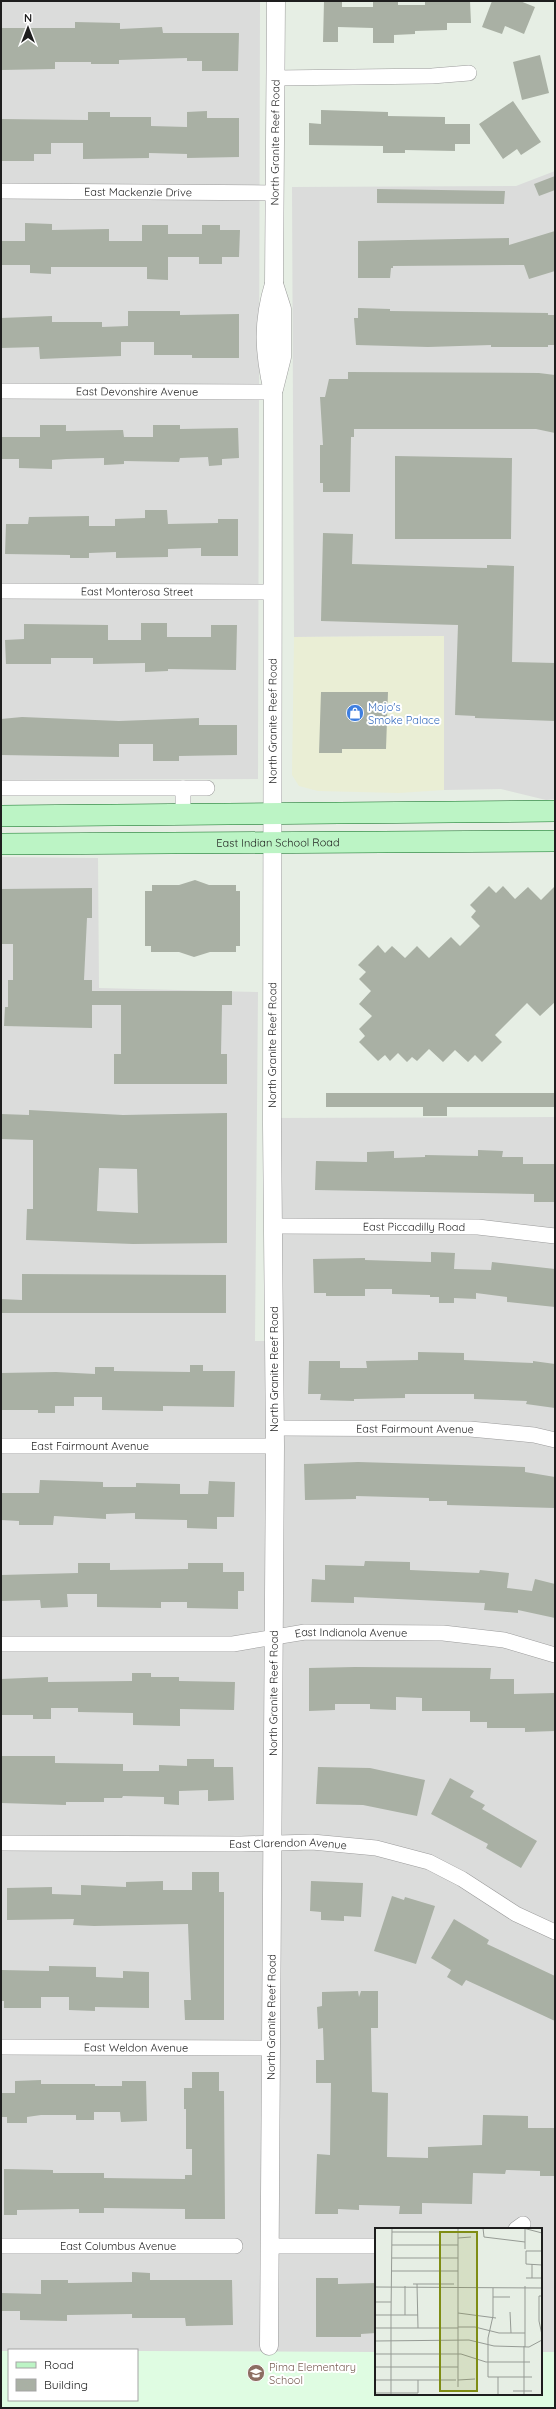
<svg xmlns="http://www.w3.org/2000/svg" width="556" height="2409" viewBox="0 0 556 2409" font-family="Quicksand,sans-serif">
<rect width="100%" height="100%" fill="#e6eee4"/>
<!-- residential -->
<path fill="#dbdcdb" d="M1 1H260L258 779 1 780Z
M555 171V799L546 800 501 789 444 790V636L294 637 292 187 516 186Z
M1 857 98 858 99 988 258 992 255 1341H266V1118L555 1117V2352H541V2229H376V2352L1 2351Z"/>
<!-- commercial -->
<path fill="#eaeed5" d="M444 636V790L399 793 318 791 299 786 292 775 294 637Z"/>
<!-- education -->
<path fill="#dffce2" d="M1 2351H9V2400H137V2351L376 2352V2394H541V2352H555V2408H1Z"/>
<!-- building -->
<path fill="#a9b0a4" fill-rule="evenodd" d="M324 1H342V7H373V1H398V5H425V1H470L471 23H447V30L415 31V34L394 35V43H373V28L338 27V42H323Z
M492 1H520L535 7 524 34 505 26 502 34 482 27Z
M75 22 120 23V29L162 27 163 33H239L238 71H202V61H187V58L119 60V64H91V62H55V69L1 70V28H75Z
M540 55 549 93 522 100 513 62Z
M513 101 541 142 521 155 517 149 503 159 479 124Z
M321 110 388 112V116L445 117V124H470V144H455V151L405 150V153H383V146L309 145V123L321 124Z
M207 111V118H239V157L187 158V154L149 153V158L83 159V143H51V154H34V161H1V119L88 120V112H110V117H151V126L187 127V112Z
M555 176V190L539 196 534 184Z
M377 189 505 191 504 204 377 203Z
M25 223 52 224V230L109 229V241H142V225H168V234H202V225H220V230H240L239 257H222V264H199V257H168V280L147 279V267H51V274L30 273V265H1V241H25Z
M555 231V271L529 279 524 265 393 266V268H391L390 278H358V241L509 238V245Z
M358 308 390 309V311L548 313V315H555V345H548V347H491V345L428 347 356 345 354 318H358Z
M128 311H180V315L239 314V358H192V355H154V342H121V356L65 358 40 359 39 347 1 348V318L52 316V322H102V327L128 326Z
M348 372 539 373 555 375V433L536 429H354V437H351L350 492H323V483H320V445H323L320 397H325L329 379H348Z
M40 425H66V431L123 430 124 437H153V425H180V429L238 428 239 458 222 459V465L209 466 208 457 180 458 179 462 124 461V464L104 465V458L66 459 52 460V469L19 468V459H1V437H40Z
M395 456 512 458 511 539H395Z
M145 510H167L168 524 218 523V519H238V556H201V548L168 549V557L116 558V552L89 553V558H70V555L5 554 6 524H28L29 517 89 516V526H115V519L145 518Z
M323 533 353 534 352 564 487 568V565L514 566 512 662 555 663V721L475 718V716L455 715 458 625 321 621Z
M141 623H167V637H211V625H237L236 670 168 669V671L145 672V663L93 664V658H51V664H6L5 640 24 639V624L108 625V640H141Z
M321 692H388L386 749H342V753H319Z
M22 717 119 721 199 718V725H237V755L179 756V761H153V744H119V757L1 755V719Z
M195 880 209 885H236V891H240V946H236V952H210L194 957 179 952H151V946H145V891H152V885H179Z
M489 886 496 893 503 886 515 899 528 887 541 900 555 886V1002L540 1016 527 1003 495 1035 502 1042 482 1062 475 1055 468 1062 455 1050 443 1062 429 1049 417 1061 412 1057 407 1062 398 1053 390 1061 385 1055 378 1061 359 1042 365 1036 359 1029 372 1016 359 1004 371 991 359 979 366 972 358 965 378 945 385 953 392 946 405 958 417 946 429 958 451 937 460 946 480 926 471 917 476 911 470 905Z
M92 888V918H87L84 980H92V991H232V1005H222L221 1054H227V1084H114V1054H121V1005H92V1028L4 1026 5 1007H8V980H13V944H1V889Z
M326 1093H555V1107H447V1116H423V1107H326Z
M29 1110 123 1115 227 1113V1243L133 1244 26 1240 27 1209H33V1140L1 1139V1114L29 1115ZM99 1168 137 1169 138 1213 97 1211Z
M478 1150 503 1151 502 1157H523V1164H555V1202H534V1194L315 1190 316 1161 367 1162V1152L394 1151V1158L425 1157V1155L478 1156Z
M431 1252 455 1253 454 1269 491 1270 492 1262 555 1269V1307L507 1302V1297L476 1293V1299L454 1298V1303H439V1297H430V1295L392 1294V1289H365V1296H326V1293H314L313 1259 365 1258V1260L431 1262Z
M22 1274 226 1275V1313H1V1299L22 1300Z
M418 1352 464 1353V1360L533 1363V1361L555 1364V1408L526 1404 527 1401 474 1399V1394H405V1398L354 1399V1401L320 1400 321 1394H308L309 1361H340V1368H367L366 1361 418 1360Z
M190 1365H203V1371H235L234 1407 163 1406V1411L102 1410V1397H74V1406H55V1413H38V1410H1V1373L56 1372 95 1374V1367H114V1371L190 1372Z
M358 1462 525 1467V1472L555 1477V1508L447 1505V1501H429V1498L356 1496V1499L305 1500 304 1464Z
M40 1480 103 1482V1487H136V1483L180 1484V1494H208L209 1481 235 1482 234 1517H217V1529L187 1528V1520L135 1519V1513L106 1514V1519L54 1516 53 1525H19V1521L1 1520V1493H39Z
M365 1561 410 1562V1570L479 1573 480 1570 509 1573 507 1588 532 1591 535 1579 555 1584V1618L518 1610V1613L484 1610 485 1603 354 1597V1603L311 1602 312 1579 325 1580V1565L364 1566Z
M78 1563H110V1570L188 1569V1563H223V1572H244V1591H238V1609L187 1608V1602H161V1608L97 1607V1594H67L68 1607 41 1608 40 1600 1 1601V1575L78 1573Z
M355 1667 491 1668 490 1679H514V1694L555 1693V1731L525 1732V1728H487V1722H470V1711H422V1698L396 1697V1710L370 1709V1704H335V1710L309 1711V1668Z
M132 1673H151V1677H179V1681L235 1682 234 1710 180 1709V1726L133 1725V1713L78 1712V1708H51V1719H33V1715H1V1679L48 1677V1682L132 1681Z
M1 1756H55V1763L123 1764V1771H159V1765L187 1766V1759H214V1767H233L234 1800 208 1801V1790L179 1791V1805L164 1804V1797L123 1796 122 1798H104V1802H66V1805L1 1803Z
M318 1767 370 1768 425 1780 417 1816 363 1805 316 1804Z
M450 1778 474 1791 470 1797 485 1805 482 1809 537 1841 521 1868 486 1848 488 1844 431 1814Z
M192 1872H219V1892H224V2020H185L184 2000H191L188 1924 94 1926 73 1925 74 1919 7 1920V1888L52 1887V1894L81 1895V1885L126 1887V1882L163 1881V1890H192Z
M311 1881 363 1883 361 1917 344 1916V1921L321 1920V1912L310 1911Z
M392 1896 404 1900 405 1897 435 1906 416 1964 374 1951Z
M454 1919 489 1940 487 1944 555 1976V2021L466 1980 462 1986 447 1977 451 1970 431 1958Z
M49 1966 96 1967V1977L123 1978V1971L149 1972V2008L95 2007V2011L69 2010V1997H41V2008H4V2001H1V1970L49 1971Z
M358 1991 359 1997 361 1991H378V2028H371L372 2092 388 2093 387 2157 428 2158V2147L482 2145 483 2115 528 2116V2128H555V2176H540V2171L506 2170 505 2174 473 2173 472 2204 422 2203V2214H399L400 2206 359 2205V2210L338 2209V2214H315L317 2154 330 2155 331 2083H316V2060H324L323 2028 318 2029 317 2007 322 2006V1992Z
M192 2072H219V2091H224L225 2219H185V2209L104 2208V2213H79V2209L17 2210V2215H4V2169L53 2170V2173H104V2178L185 2179V2175H192V2149H186V2109H184V2088H192Z
M41 2080V2084H95V2086H122V2081H146L147 2121 121 2122 120 2112H94V2120H76V2115H41L27 2117V2123H7V2117H1V2093H15V2081Z
M132 2272 150 2273V2280H232L233 2325 186 2326 185 2318H132V2314L67 2315V2321L20 2320V2311H1V2293L41 2294V2280H68V2283L132 2282Z
M316 2278H338V2284L376 2283V2333L361 2334V2337H316Z"/>
<g fill="none" stroke-linecap="round" stroke-linejoin="round">
<defs>
<g id="minor">
<path d="M276 78 432 76 469 73"/>
<path id="s1" d="M1 191 275 193"/>
<path id="s2" d="M1 391 273 392"/>
<path id="s3" d="M1 591 273 592"/>
<path d="M1 788H207"/>
<path d="M183 788V815"/>
<path id="s4" d="M273 1226 478 1227 555 1236"/>
<path id="s5" d="M275 1428 470 1429 534 1435 555 1440"/>
<path id="s6" d="M1 1446H275"/>
<path id="s7" d="M1 1644H233L305 1632 443 1633 504 1640 555 1655"/>
<path id="s8" d="M1 1843 241 1844 312 1842 376 1848 429 1862 462 1879 516 1914 555 1932"/>
<path id="s9" d="M1 2047 271 2048"/>
<path d="M516 2229 523 2224"/>
<path id="s10" d="M1 2246H235"/>
<path d="M270 2246H376"/>
</g>
<g id="tertiary">
<path d="M274 389 282 357V309L274 284"/>
<path id="s11" d="M269 2346 275 1446 272 1125 273 392C264 353 262 323 274 284L276 1"/>
</g>
<g id="secondary">
<path d="M1 816 555 811"/>
<path id="s12" d="M1 844 555 841"/>
</g>
</defs>
<!-- minor casing -->
<use href="#minor" stroke="#9b9b9b" stroke-width="16"/>
<!-- tertiary casing -->
<use href="#tertiary" stroke="#9b9b9b" stroke-width="19"/>
<!-- secondary casing -->
<use href="#secondary" stroke="#0d6c22" stroke-width="22"/>
<!-- minor -->
<use href="#minor" stroke="#fff" stroke-width="15"/>
<!-- tertiary -->
<use href="#tertiary" stroke="#fff" stroke-width="18"/>
<!-- secondary -->
<use href="#secondary" stroke="#bcf4c5" stroke-width="21"/>
</g>
<!-- icons -->
<defs>
<symbol id="shop-disc" viewBox="-11 -11 22 22"><circle r="9.5" fill="#3f7fe0" stroke="#fff"/><path d="M-5-2.5h2.3a2.7 3.5 0 0 1 5.4 0H5L5.5 6h-11ZM-1.5-2.5h3a1.5 2.3 0 0 0-3 0Z" fill="#fff"/></symbol>
<symbol id="school-disc" viewBox="-11 -11 22 22"><circle r="9.5" fill="#8d6e63" stroke="#fff"/><path d="M0-5L7-2L0 1L-7-2ZM-4 1L0 2.5L4 1V4Q0 6-4 4Z" fill="#fff"/></symbol>
</defs>
<g fill-rule="evenodd">
<use href="#shop-disc" x="345" y="703" width="20" height="20"/>
<use href="#school-disc" x="246" y="2363" width="20" height="20"/>
</g>
<g text-anchor="middle" stroke-width="4" stroke-linejoin="round" paint-order="stroke">
<!-- street labels -->
<g font-size="11" fill="#1e1e1e" stroke="#fff">
<text dy="4" stroke="none"><textPath href="#s11" startOffset="2205">North Granite Reef Road</textPath></text>
<text dy="4" stroke="none"><textPath href="#s1" startOffset="137">East Mackenzie Drive</textPath></text>
<text dy="4" stroke="none"><textPath href="#s2" startOffset="136">East Devonshire Avenue</textPath></text>
<text dy="4" stroke="none"><textPath href="#s3" startOffset="136">East Monterosa Street</textPath></text>
<text dy="4" stroke="none"><textPath href="#s11" startOffset="1625">North Granite Reef Road</textPath></text>
<text dy="4" stroke="none"><textPath href="#s12" startOffset="277">East Indian School Road</textPath></text>
<text dy="4" stroke="none"><textPath href="#s11" startOffset="1301">North Granite Reef Road</textPath></text>
<text dy="4" stroke="none"><textPath href="#s4" startOffset="141">East Piccadilly Road</textPath></text>
<text transform="translate(274 1369) rotate(-90)" y="4">North Granite Reef Road</text>
<text dy="4" stroke="none"><textPath href="#s5" startOffset="140">East Fairmount Avenue</textPath></text>
<text dy="4" stroke="none"><textPath href="#s6" startOffset="89">East Fairmount Avenue</textPath></text>
<text dy="4" stroke="none"><textPath href="#s7" startOffset="351">East Indianola Avenue</textPath></text>
<text dy="4" stroke="none"><textPath href="#s11" startOffset="653">North Granite Reef Road</textPath></text>
<text dy="4" stroke="none"><textPath href="#s8" startOffset="287">East Clarendon Avenue</textPath></text>
<text dy="4" stroke="none"><textPath href="#s11" startOffset="329">North Granite Reef Road</textPath></text>
<text dy="4" stroke="none"><textPath href="#s9" startOffset="135">East Weldon Avenue</textPath></text>
<text dy="4" stroke="none"><textPath href="#s10" startOffset="117">East Columbus Avenue</textPath></text>
</g>
<!-- shop labels -->
<g font-size="11" fill="#366cbe" stroke="#fff" text-anchor="start">
<text x="368" y="711">Mojo's<tspan x="368" dy="13">Smoke Palace</tspan></text>
</g>
<!-- education labels -->
<g font-size="11" fill="#785e54" stroke="#fff" text-anchor="start">
<text x="269" y="2371">Pima Elementary<tspan x="269" dy="13">School</tspan></text>
</g>
</g>
<!-- overview -->
<g transform="translate(375 2228)">
<rect width="167" height="167" fill="#e6eee4"/>
<path fill="none" stroke="#969b95" stroke-width="1" d="M108 0 109 9 150 14M148 0 167 5M17 4H83M83 10 96 9M17 17H83M150 21V0M167 23H151V36L167 37M17 30H83M157 36V50M17 43H83M151 50H167M38 56H79M42 56 43 100M0 59 167 60M118 60V88L113 110V149H157M167 68H164V93L167 107M118 69H135M0 74H16M135 84 136 105M83 85 121 90M0 87H43M16 87 17 0M30 87V58M83 99H100L124 105H150M0 100H83M0 113 94 112 119 118 154 119 167 112M149 118V167M150 119V58M0 126H86L111 134H155M0 139H83M123 149V167M0 152H81M83 152 100 151M83 159V0M138 163H157M0 165H43M43 165V152M16 167V87"/>
<path fill="#7f8d14" fill-opacity="0.15" stroke="#7f8d14" stroke-width="2" d="M65 4H102V163H65Z"/>
<rect width="167" height="167" fill="none" stroke="#1e1e1e" stroke-width="2"/>
</g>
<!-- border -->
<rect width="556" height="2409" fill="none" stroke="#1e1e1e" stroke-width="4"/>
<!-- legend -->
<rect x="8" y="2349" width="130" height="52" fill="#ffffff" stroke="#a5a5a5"/>
<rect x="16" y="2362" width="20" height="6" fill="#bcf4c5" stroke="#a5a5a5"/>
<text x="44" y="2369" font-size="12" fill="#1e1e1e">Road</text>
<rect x="16" y="2379" width="20" height="12" fill="#a9b0a4" stroke="#a5a5a5"/>
<text x="44" y="2389" font-size="12" fill="#1e1e1e">Building</text>
<!-- north arrow -->
<g transform="translate(28 28)" stroke="#ffffff" stroke-width="3" paint-order="stroke">
<path d="M0-3L7 15L0 10L-7 15Z" fill="#1e1e1e"/>
<text y="-6" font-size="11" font-weight="bold" text-anchor="middle" fill="#1e1e1e">N</text>
</g>
</svg>
